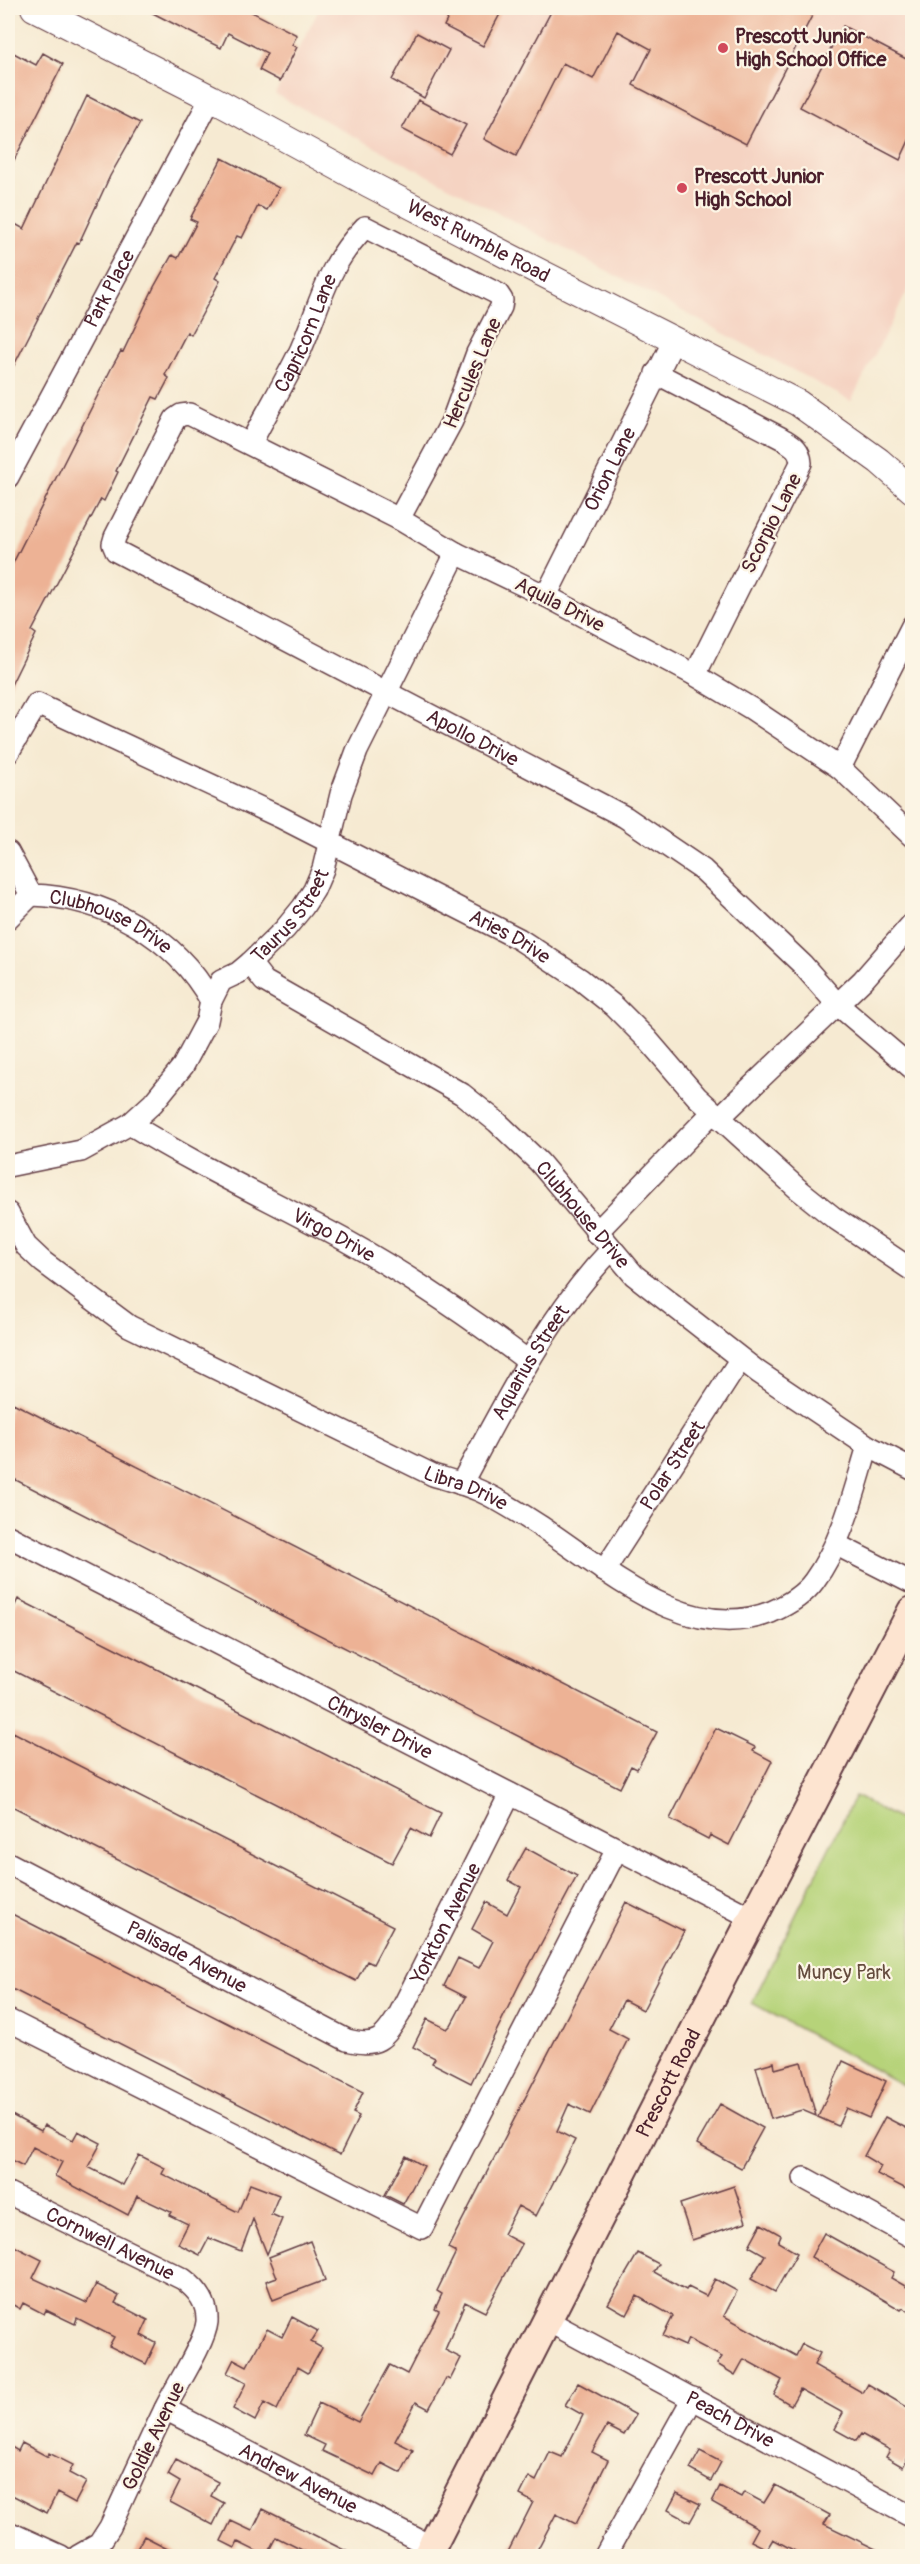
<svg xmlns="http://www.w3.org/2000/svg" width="920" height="2564" viewBox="0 0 920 2564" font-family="Pangolin,sans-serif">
<rect width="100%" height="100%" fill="#fcf5e5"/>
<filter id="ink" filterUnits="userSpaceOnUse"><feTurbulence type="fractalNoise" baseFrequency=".0167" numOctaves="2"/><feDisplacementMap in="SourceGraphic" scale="12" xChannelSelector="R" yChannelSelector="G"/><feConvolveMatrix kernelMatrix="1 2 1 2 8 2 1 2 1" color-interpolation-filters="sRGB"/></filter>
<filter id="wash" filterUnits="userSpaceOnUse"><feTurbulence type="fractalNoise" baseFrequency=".008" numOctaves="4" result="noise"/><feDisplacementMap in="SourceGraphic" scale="24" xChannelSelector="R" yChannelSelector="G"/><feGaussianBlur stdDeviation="1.35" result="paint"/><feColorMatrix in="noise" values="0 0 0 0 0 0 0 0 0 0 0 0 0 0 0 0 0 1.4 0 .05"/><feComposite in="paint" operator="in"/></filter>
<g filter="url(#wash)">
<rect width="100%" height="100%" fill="#f6ead2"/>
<!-- built -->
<path fill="#f5d3c2" d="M320 8H912V282L851 401 275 94Z"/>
<!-- green -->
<path fill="#b6d379" stroke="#807952" stroke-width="1.5" d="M855 1796 912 1826V2090L752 2003Z"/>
<g id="blocks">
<!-- building -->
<path fill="#edb295" d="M143 8H244L297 35 292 45 297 47 280 81 259 70 267 53 228 33 221 48Z
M453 8H488L500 14 483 46 444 26Z
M553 8H816L746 144 633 85 651 49 618 31 593 79 563 63 516 156 484 139Z
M843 26 912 62V134L900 160 800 107Z
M417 33 449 50 424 98 392 80Z
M8 50 36 65 43 53 63 64 8 172Z
M87 96 140 123 110 176 79 243 77 242 8 377V220L24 229Z
M418 100 466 125 450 154 402 129Z
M222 158 279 188 267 210 258 206 242 238 237 236 215 278 220 281 191 335 187 332 165 375 169 378 158 399 153 397 116 471 118 472 104 501 101 499 32 631 36 634 8 691V573L112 367 121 351 123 352 154 287 172 255 178 258 197 222 190 219Z
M13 1403 657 1732 637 1769 631 1766 620 1788 8 1476V1413Z
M18 1599 441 1813 429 1838 411 1828 392 1863 8 1668V1620Z
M716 1728 755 1747 753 1751 772 1761 729 1845 710 1835 708 1839 670 1819Z
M13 1732 393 1926 373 1964 367 1961 356 1981 8 1804V1742Z
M526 1848 577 1876 520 1983 471 2083 432 2063 435 2058 413 2047 427 2019 447 2029 451 2025 466 1997 444 1986 458 1958 479 1968 493 1941 472 1929 486 1902 507 1914 521 1887 508 1880Z
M626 1902 684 1931 643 2010 624 2000 609 2029 628 2039 590 2114 569 2104 557 2131 575 2140 536 2216 518 2206 503 2234 522 2244 485 2312 465 2302 445 2350 461 2358 450 2380 446 2378 429 2409 416 2402 395 2441 413 2450 401 2473 382 2463 375 2476 322 2451 325 2445 304 2435 319 2403 358 2422 390 2365 407 2374 439 2311 435 2309 442 2294 437 2291 456 2252 448 2248Z
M8 1912 363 2092 353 2113 359 2116 340 2155 8 1987Z
M843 2061 886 2081 869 2118 846 2108 838 2126 818 2117Z
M774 2062 775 2069 801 2062 816 2116 802 2110 771 2119 756 2067Z
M720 2104 763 2128 741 2168 697 2144Z
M8 2113 41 2131 44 2125 73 2140 78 2131 101 2143 88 2167 123 2185 139 2155 165 2168 162 2174 238 2212 250 2184 279 2195 271 2214 282 2219 267 2254 253 2219 241 2251 209 2238 200 2255 178 2244 188 2224 169 2215 171 2212 137 2196 128 2215 55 2176 62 2162 33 2147 23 2166 8 2158Z
M885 2117 912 2131V2192L877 2174 881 2166 864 2156Z
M406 2156 424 2166 403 2204 385 2195Z
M734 2186 746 2222 692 2240 680 2204Z
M761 2224 781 2235 778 2242 797 2253 775 2292 751 2279 765 2255 749 2246Z
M824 2233 894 2272 891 2278 912 2290V2313L903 2308 901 2310 811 2257Z
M310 2241 325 2280 273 2300 266 2281 277 2277 269 2257Z
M8 2243 42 2260 33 2278 87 2303 96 2284 119 2296 115 2303 148 2320 141 2335 156 2343 146 2364 109 2346 114 2337 77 2318 75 2324 46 2310 44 2314 23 2303 20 2309 8 2302Z
M638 2253 659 2264 654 2272 686 2290 688 2287 706 2296 715 2279 737 2291 724 2316 796 2356 802 2344 820 2353 814 2365 863 2393 868 2384 912 2410V2450L903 2467 886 2457 890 2450 861 2434 856 2441 834 2429 843 2413 800 2389 791 2405 774 2395 782 2380 744 2359 735 2375 717 2364 722 2357 688 2339 685 2346 663 2336 673 2316 637 2296 627 2315 608 2304Z
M292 2317 318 2331 311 2342 322 2348 308 2373 298 2367 277 2410 264 2403 255 2421 233 2409 246 2383 227 2373 234 2359 247 2366 267 2329 282 2337Z
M578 2383 636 2415 624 2435 607 2426 592 2452 608 2460 576 2524 556 2514 534 2556H506L533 2502 520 2495 529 2477 536 2481 550 2452 562 2457 583 2415 565 2405Z
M22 2443 48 2457 49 2453 73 2465 69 2473 86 2482 75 2503 57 2493 47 2513 8 2493V2445L18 2451Z
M700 2451 721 2462 711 2481 690 2469Z
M176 2460 218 2482 211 2496 224 2503 213 2525 170 2502 180 2482 168 2475Z
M775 2485 830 2515 824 2524 890 2556H804L773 2539 767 2549 751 2541 758 2528 712 2502 720 2486 741 2497 744 2492 764 2503Z
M677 2493 700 2504 690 2522 668 2510Z
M263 2509 314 2535 356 2556H314L276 2537 266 2556 238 2542 235 2548 221 2541 231 2521 252 2531Z
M144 2536 183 2556H133Z"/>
</g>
</g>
<g filter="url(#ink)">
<use href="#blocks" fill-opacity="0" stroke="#643d44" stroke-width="1.5"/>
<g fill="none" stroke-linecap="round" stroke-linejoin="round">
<defs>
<g id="minor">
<path d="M656 373 781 438C792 445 800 448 801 463L695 675"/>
<path id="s1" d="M251 443C267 411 286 381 301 349 322 300 326 267 365 227L498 294 502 300 501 307 477 353 452 421 399 519"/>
<path id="s2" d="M8 477 211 98"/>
<path id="s3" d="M546 596 674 340"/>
<path id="s4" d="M8 753 37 704 280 817 519 939 580 979 614 1006 647 1039 697 1097 798 1189 833 1217 912 1270"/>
<path d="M840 768 912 626"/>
<path id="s5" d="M912 836 840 768 752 709 695 675 546 596 456 553 399 519 189 414 181 415 175 419 115 537 113 544 116 551 625 817 703 870 802 964 837 1004 912 1068"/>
<path id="s6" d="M8 852 31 895C104 897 175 936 211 1001"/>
<path d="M8 918 31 895"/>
<path id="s7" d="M250 963 264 981 462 1094 497 1122 539 1162 634 1275 758 1372 868 1446 912 1469"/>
<path d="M719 1118 863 980 912 924"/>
<path id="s8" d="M130 1124C201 1168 277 1203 350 1243 413 1278 471 1318 528 1361"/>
<path id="s9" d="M8 1166 81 1151 130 1124 153 1103 183 1066 207 1021 211 1001 221 981 238 973 250 963 285 929 303 907 314 890 323 869 341 794 357 751 456 553"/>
<path id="s10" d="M8 1213 26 1246 43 1262 129 1326 433 1475C449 1480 465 1484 480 1491 502 1501 523 1515 543 1528 608 1571 688 1645 771 1612 787 1605 804 1595 814 1581 843 1541 854 1492 868 1446"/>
<path d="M596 1233 713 1112"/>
<path id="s11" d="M461 1484C505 1403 547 1317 611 1250"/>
<path id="s12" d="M8 1536 754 1919"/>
<path d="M837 1545 912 1583"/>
<path id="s13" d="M604 1571 740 1360"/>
<path id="s14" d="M8 1863 347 2040C377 2048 384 2039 399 2015L510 1794"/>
<path d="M8 2020 422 2228 617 1849"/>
<path d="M804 2178 912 2237"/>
<path id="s15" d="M8 2193 183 2279C198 2290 208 2303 207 2322 205 2343 175 2388 165 2409 146 2448 128 2488 110 2527L99 2544 78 2556"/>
<path id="s16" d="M548 2321 912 2517"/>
<path id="s17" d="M165 2409 432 2547"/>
<path d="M8 2532 61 2556"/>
<path d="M605 2556 693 2398"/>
</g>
<g id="tertiary">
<path id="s18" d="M34 8 211 98 369 184 512 258 798 403 879 461 912 490"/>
</g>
<g id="secondary">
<path id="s19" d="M427 2556 721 1979 912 1611"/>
</g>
</defs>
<!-- minor casing -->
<use href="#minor" stroke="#643d44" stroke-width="24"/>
<!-- tertiary casing -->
<use href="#tertiary" stroke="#643d44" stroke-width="28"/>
<!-- secondary casing -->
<use href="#secondary" stroke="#643d44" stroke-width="32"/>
<!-- minor -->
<use href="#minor" stroke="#fff" stroke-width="21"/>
<!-- tertiary -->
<use href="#tertiary" stroke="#fff" stroke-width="26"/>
<!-- secondary -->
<use href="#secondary" stroke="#fde4d0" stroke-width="28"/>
</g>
</g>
<!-- markers -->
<g fill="#d1495b" stroke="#fcf5e5" stroke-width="2">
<circle cx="723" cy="48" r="6"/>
<circle cx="682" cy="188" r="6"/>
</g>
<g text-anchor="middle" stroke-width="4.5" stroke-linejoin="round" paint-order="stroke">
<!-- poi labels -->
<g font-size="20" font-weight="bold" fill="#4a1f2b" stroke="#fcf5e5" text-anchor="start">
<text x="735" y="43">Prescott Junior<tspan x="735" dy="23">High School Office</tspan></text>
<text x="694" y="183">Prescott Junior<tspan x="694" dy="23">High School</tspan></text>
</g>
<!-- street labels -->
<g font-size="20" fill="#4a1f2b" stroke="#fcf5e5">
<text dy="7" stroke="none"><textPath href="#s18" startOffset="502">West Rumble Road</textPath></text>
<text dy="7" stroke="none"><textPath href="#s2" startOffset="214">Park Place</textPath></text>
<text dy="7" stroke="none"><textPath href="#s1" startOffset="123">Capricorn Lane</textPath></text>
<text transform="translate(472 373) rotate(-67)" y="7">Hercules Lane</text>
<text dy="7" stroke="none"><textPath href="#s3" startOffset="142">Orion Lane</textPath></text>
<text transform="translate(771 523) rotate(-63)" y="7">Scorpio Lane</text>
<text transform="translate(560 604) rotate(27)" y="7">Aquila Drive</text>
<text dy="7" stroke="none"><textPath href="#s5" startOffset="1406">Apollo Drive</textPath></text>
<text dy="7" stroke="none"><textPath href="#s9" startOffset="400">Taurus Street</textPath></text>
<text dy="7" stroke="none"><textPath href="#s6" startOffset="134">Clubhouse Drive</textPath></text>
<text dy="7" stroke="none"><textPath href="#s4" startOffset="584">Aries Drive</textPath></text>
<text dy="7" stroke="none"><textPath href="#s7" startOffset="422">Clubhouse Drive</textPath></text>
<text dy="7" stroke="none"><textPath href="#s8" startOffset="232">Virgo Drive</textPath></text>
<text dy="7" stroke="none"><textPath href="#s11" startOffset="140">Aquarius Street</textPath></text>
<text dy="7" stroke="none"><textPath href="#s13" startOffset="126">Polar Street</textPath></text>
<text dy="7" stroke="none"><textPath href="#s10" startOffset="542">Libra Drive</textPath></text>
<text dy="7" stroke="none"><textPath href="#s12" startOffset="418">Chrysler Drive</textPath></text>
<text dy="7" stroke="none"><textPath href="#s14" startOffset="550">Yorkton Avenue</textPath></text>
<text dy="7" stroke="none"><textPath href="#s14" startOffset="202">Palisade Avenue</textPath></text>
<text dy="7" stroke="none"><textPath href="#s19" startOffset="531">Prescott Road</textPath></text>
<text dy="7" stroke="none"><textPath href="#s15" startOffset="114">Cornwell Avenue</textPath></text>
<text dy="7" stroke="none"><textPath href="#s16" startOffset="207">Peach Drive</textPath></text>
<text transform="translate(153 2436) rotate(-64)" y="7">Goldie Avenue</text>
<text dy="7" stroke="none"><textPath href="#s17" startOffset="150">Andrew Avenue</textPath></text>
</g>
<!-- park labels -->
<g font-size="20" fill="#654c3e" stroke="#fcf5e5">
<text x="844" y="1979">Muncy Park</text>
</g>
</g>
<!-- margin -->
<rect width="920" height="2564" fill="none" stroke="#fcf5e5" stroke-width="30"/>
</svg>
